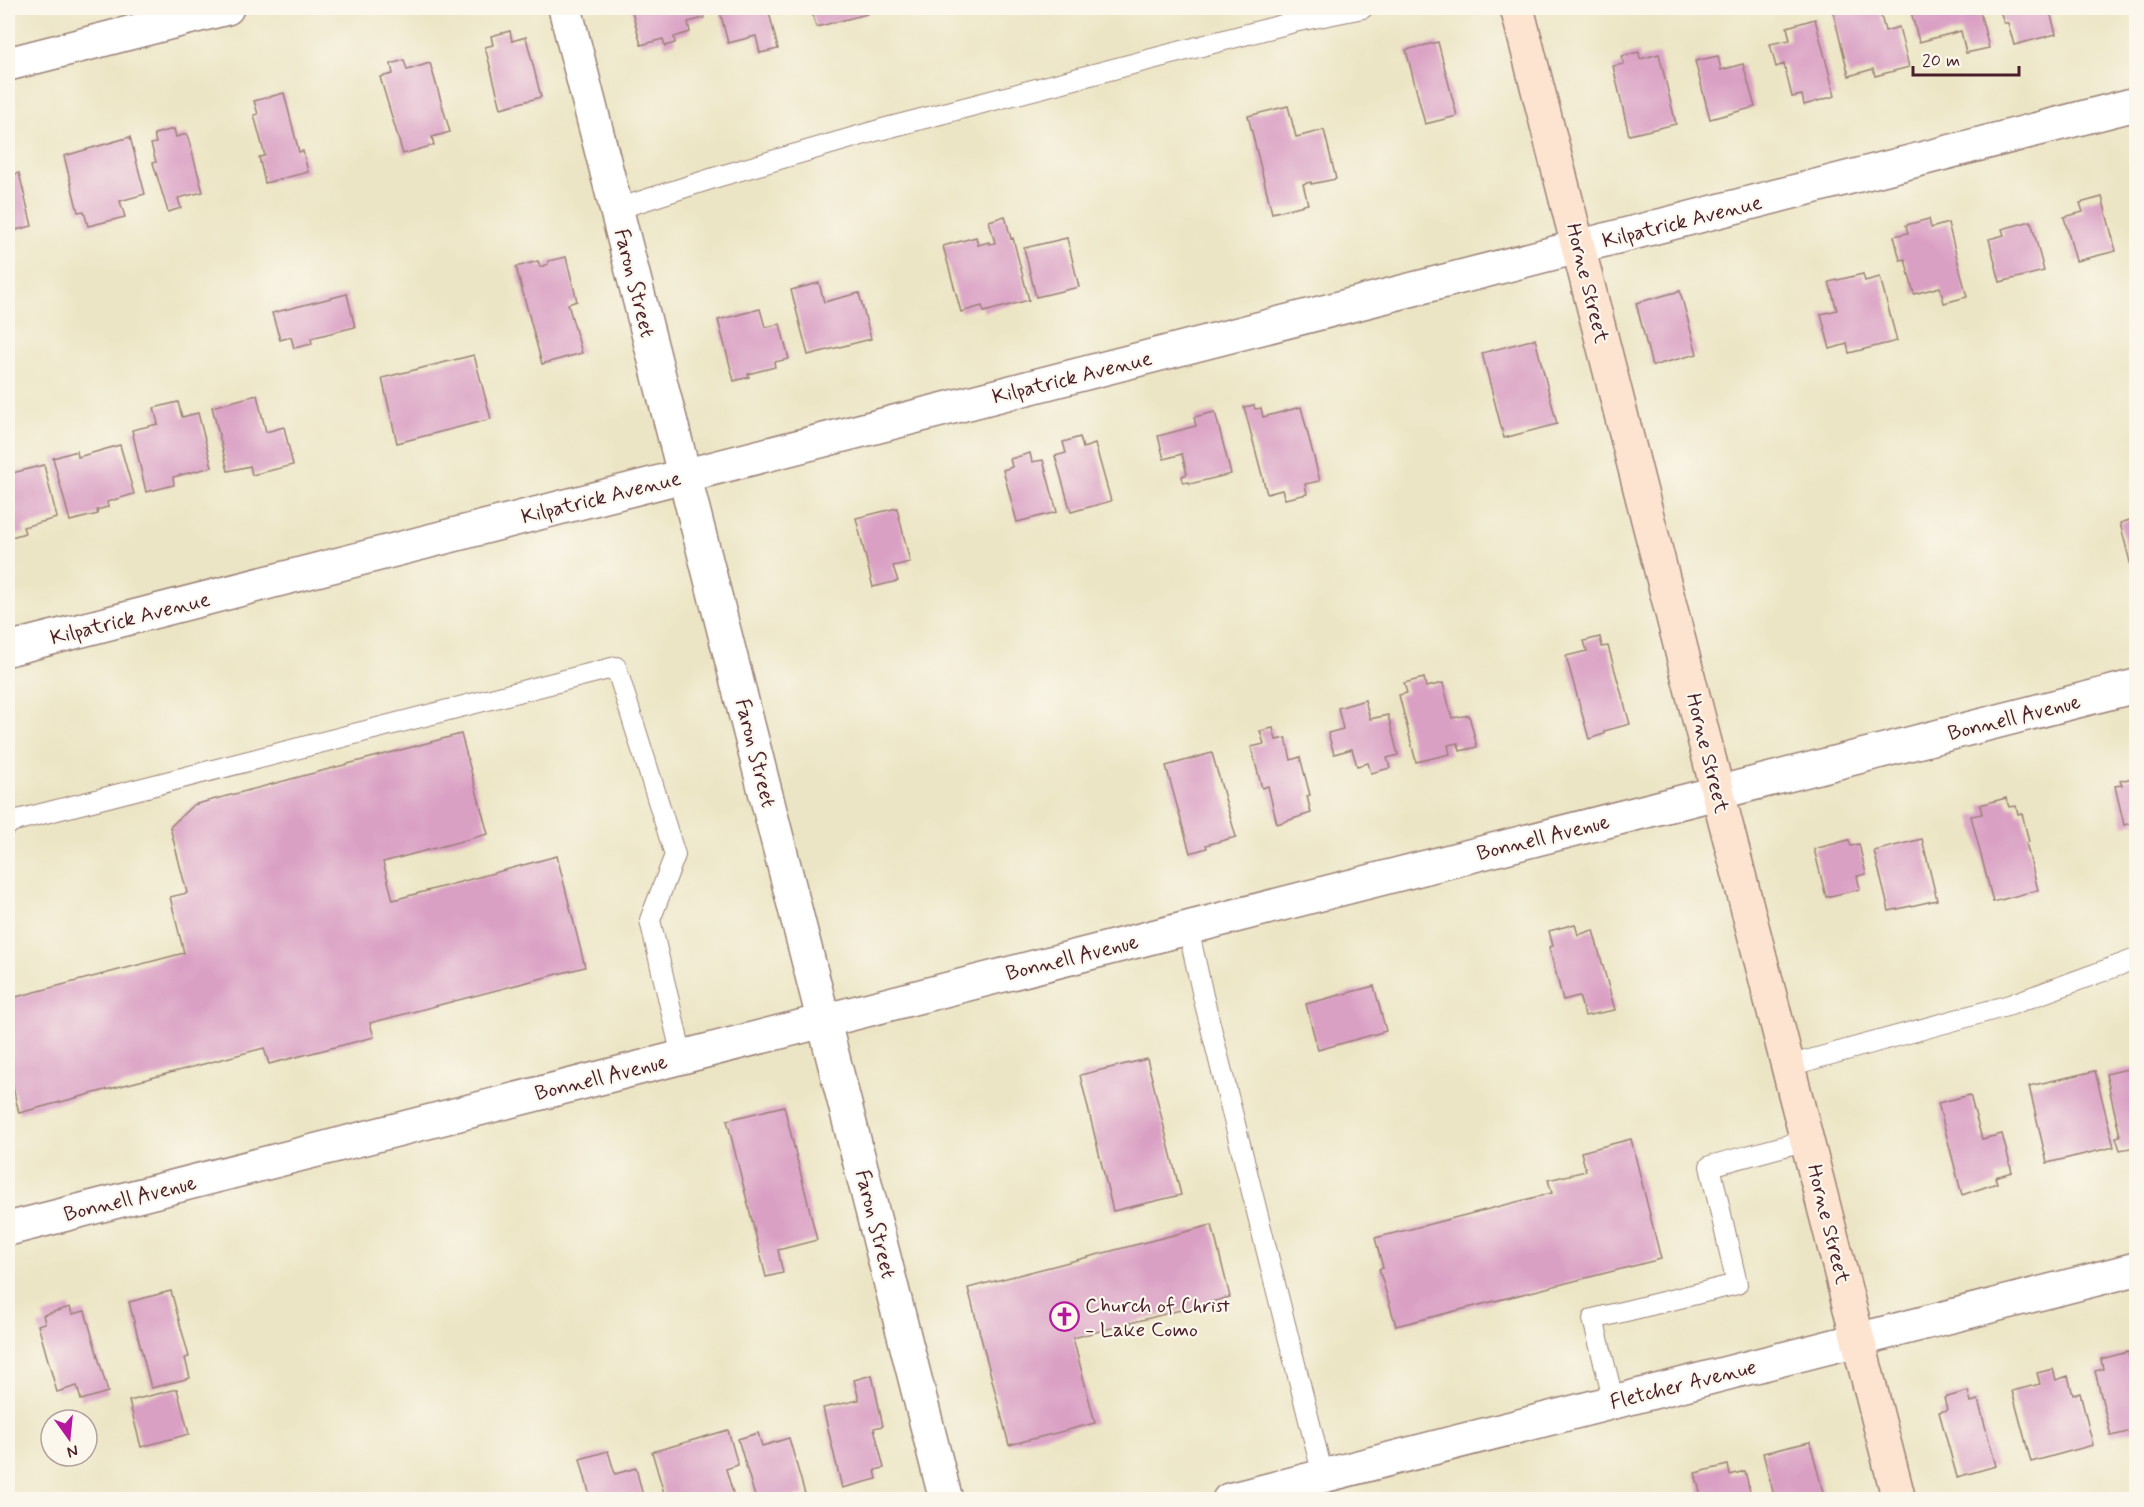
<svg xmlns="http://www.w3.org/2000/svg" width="2144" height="1507" viewBox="0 0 2144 1507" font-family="Mynerve,sans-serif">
<rect width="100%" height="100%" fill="#fbf7ec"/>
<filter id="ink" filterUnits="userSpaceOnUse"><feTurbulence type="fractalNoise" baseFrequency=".0167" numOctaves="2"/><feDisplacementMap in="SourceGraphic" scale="12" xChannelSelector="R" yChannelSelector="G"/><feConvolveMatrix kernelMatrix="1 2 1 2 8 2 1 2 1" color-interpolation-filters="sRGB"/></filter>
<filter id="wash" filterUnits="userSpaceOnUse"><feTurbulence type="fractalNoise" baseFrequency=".008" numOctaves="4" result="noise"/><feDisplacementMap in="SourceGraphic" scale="24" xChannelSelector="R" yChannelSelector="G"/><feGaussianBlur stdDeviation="1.35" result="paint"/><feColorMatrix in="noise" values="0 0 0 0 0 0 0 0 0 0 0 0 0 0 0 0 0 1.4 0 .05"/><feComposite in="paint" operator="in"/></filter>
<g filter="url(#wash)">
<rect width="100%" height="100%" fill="#ece5c5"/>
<g id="blocks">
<!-- building -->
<path fill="#daa0c4" d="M631 8H701L704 18 688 22 690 32 674 37 675 43 665 46 663 39 641 45Z
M719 8H757L758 11 768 8 778 49 760 53 756 36 728 43Z
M811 8H865L867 14 816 27Z
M1832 8H1879L1885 31 1899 27 1909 67 1875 76 1873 69 1849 76Z
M1910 8H1979L1989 48 1966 53 1961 31 1919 42Z
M1999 8H2049L2056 34 2014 45 2008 23H2004Z
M1815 19 1835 96 1804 105 1802 95 1792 97 1784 64 1776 67 1770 44 1790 40 1787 27Z
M510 31 512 41 526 37 541 97 501 108 485 47 493 45 491 36Z
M1438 42 1457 116 1425 124 1406 50Z
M1639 52 1640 59 1659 54 1676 124 1629 135 1613 66 1624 64 1622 56Z
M1718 56 1721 70 1743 64 1755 107 1710 119 1695 61Z
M404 60 407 70 430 63 450 132 432 137 434 145 403 154 380 77 393 74 391 64Z
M284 93 299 152 303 151 308 172 265 183 259 157 265 156 254 115 258 114 254 101Z
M1288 106 1296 137 1324 130 1336 179 1311 184V182L1303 184 1308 204 1272 213 1248 116Z
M174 129 176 137 187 134 203 192 178 198 181 208 168 212 153 163 156 162 151 144 156 143 154 134Z
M130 137 145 194 120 201 125 217 88 226 84 211 78 212 64 156Z
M19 173 32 226 8 232V176Z
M2102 197 2116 251 2076 261 2064 217 2083 212 2080 203Z
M1005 216 1011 239 1013 238 1029 300 984 312 982 306 961 312 943 246 976 237 978 245 989 242V244L995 243 989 221Z
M1929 219 1931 228 1948 223 1967 297 1944 303 1940 287 1914 294 1905 259 1900 260 1894 236 1908 233 1906 225Z
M2031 221 2044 271 2000 282 1989 239 2004 235 2002 229Z
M1067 238 1079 287 1036 297 1024 248Z
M566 257 577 301 568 304 582 353 542 364 516 267 538 261 540 267 548 264V261Z
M1863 274 1865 281 1880 277 1897 341 1849 353 1847 344 1830 349 1821 314 1837 310 1829 282Z
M819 283 824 302 859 293 871 339 808 355 791 290Z
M1680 291 1697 354 1652 366 1636 303Z
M347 294 355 327 311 338 312 344 294 348 291 337 280 340 272 313Z
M760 309 765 327 780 324 789 359 774 362 775 367 748 374 749 377 734 381 718 320Z
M1535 339 1557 424 1504 438 1482 353Z
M474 355 491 419 397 443 382 378Z
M257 395 266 432 284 427 293 465 252 475 250 466 228 471 212 407Z
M178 402 182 417 198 413 212 467 173 477 174 485 146 492 132 430 158 424 154 408Z
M1254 405 1255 409 1261 408 1263 417 1301 407 1320 481 1305 484 1307 494 1285 499 1282 490 1267 494 1244 407Z
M1215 412 1231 474 1190 484 1189 482 1183 483 1182 476 1187 474 1182 454 1164 459 1158 436 1196 426 1194 417Z
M1080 437 1083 448 1095 444 1111 501 1071 512 1055 456 1066 453 1063 442Z
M120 445 134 494 107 502 108 507 97 510 98 514 70 521 53 458 77 451 78 457Z
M1030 453 1032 462 1043 460 1057 512 1017 522 1003 470 1012 467 1010 459Z
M44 465 57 518 23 527 25 533 8 538V474Z
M897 508 910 562 893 566 898 581 873 587 856 518Z
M2136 518V565L2131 566 2120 523Z
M1600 637 1602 647 1608 646 1630 724 1604 731V734L1589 739 1566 656 1587 651 1584 641Z
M1424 678 1426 687 1443 683 1452 718 1469 715 1477 747 1460 751 1458 743 1448 745 1450 754 1416 762 1399 695 1407 693 1404 683Z
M1365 700 1370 719 1388 715 1398 755 1387 758 1390 768 1371 773 1368 763 1357 766 1352 749 1334 754 1328 733 1343 729 1338 708Z
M1273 728 1276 740 1286 738 1291 760 1300 757 1310 795 1307 796 1311 813 1277 824 1268 786 1262 788 1251 747 1264 744 1260 731Z
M461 734 488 834 383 862 393 900 557 856 585 967 370 1023 374 1037 269 1064 264 1048 19 1113 8 1066V999L184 953 170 897 187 893 170 827 193 805Z
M1212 753 1236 837 1206 845 1207 848 1190 853 1166 766Z
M2136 777V822L2124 825 2115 786 2122 785 2120 781Z
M2006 798 2009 807 2016 806 2018 814 2022 813 2029 842 2026 843 2038 890 1993 902 1971 816 1982 814 1980 805Z
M1922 839 1937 900 1889 911 1874 851Z
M1849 840 1851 846 1859 844 1866 874 1857 876 1860 889 1826 897 1814 849Z
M1575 924 1578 935 1593 930 1615 1010 1585 1016 1579 996 1563 1000 1549 947 1553 946 1549 931Z
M1374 986 1386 1031 1318 1050 1306 1004Z
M1147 1059 1181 1195 1113 1211 1080 1075Z
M2136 1067V1147L2120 1150 2116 1137 2120 1136 2106 1074Z
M2095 1071 2114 1147 2047 1163 2029 1086Z
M1970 1095 1982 1139 2002 1134 2012 1172 1995 1177 1997 1183 1962 1195 1938 1103Z
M784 1106 817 1240 778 1250 783 1273 766 1277 727 1120Z
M1631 1139 1661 1259 1396 1326 1379 1269 1383 1268 1375 1238 1552 1193 1548 1180 1586 1171 1581 1152Z
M1212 1225 1230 1297 1073 1338 1095 1423 1009 1445 968 1288Z
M171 1291 189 1357 185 1358 190 1378 151 1388 129 1302Z
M70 1307 72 1314 85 1311 108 1392 81 1400 77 1386 57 1392 38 1325 45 1323 43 1315Z
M2128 1352 2130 1361 2136 1360V1430L2111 1436 2095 1371 2103 1369 2101 1359Z
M2053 1369 2056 1380 2068 1376 2073 1395 2080 1393 2093 1445 2031 1462 2012 1391 2040 1384 2037 1373Z
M872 1375 883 1426 874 1428 884 1468 875 1470 877 1479 842 1488 823 1408 859 1400 854 1380Z
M177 1389 189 1434 141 1447 129 1401Z
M1968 1391 1971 1402 1978 1400 1996 1466 1957 1477 1939 1412 1947 1410 1944 1398Z
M728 1430 738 1465 726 1469 735 1500H666L652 1452Z
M758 1433 762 1446 789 1438 805 1494 785 1500H756L738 1439Z
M1810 1442 1825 1500H1775L1763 1453Z
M608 1451 615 1474 636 1468 644 1500H591L580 1459Z
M1728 1465 1730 1475 1745 1471 1752 1500H1702L1695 1473Z
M1592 1495 1594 1500H1578V1499Z"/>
</g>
</g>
<g filter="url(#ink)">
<use href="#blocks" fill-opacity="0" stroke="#9b8278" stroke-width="1.5"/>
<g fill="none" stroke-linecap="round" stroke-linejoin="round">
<defs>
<path id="lane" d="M617 209 717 177 879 130 1294 22 1363 8
M8 825 10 822 616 667 675 855 650 920 682 1057
M1188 928 1203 996 1323 1476
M1788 1066 2010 1005 2136 959
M1614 1402 1593 1319 1737 1284 1710 1166 1807 1140"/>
<path id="street" d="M565 8 946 1500
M8 64 227 8
M8 649 2136 104
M8 1229 2136 686
M1229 1500 2136 1269"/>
<path id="secondary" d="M1517 8 1899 1500"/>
</defs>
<!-- lane casing -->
<use href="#lane" stroke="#9b8278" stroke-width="22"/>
<!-- street casing -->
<use href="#street" stroke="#9b8278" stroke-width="36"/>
<!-- secondary casing -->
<use href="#secondary" stroke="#9b8278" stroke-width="36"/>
<!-- lane -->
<use href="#lane" stroke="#fff" stroke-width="20"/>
<!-- street -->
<use href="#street" stroke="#fff" stroke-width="33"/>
<!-- secondary -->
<use href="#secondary" stroke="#fde4d1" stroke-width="33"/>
</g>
</g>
<!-- icons -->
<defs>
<symbol id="church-ring" viewBox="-11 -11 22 22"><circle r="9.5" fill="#fbf7ec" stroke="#b5179e" stroke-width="1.5"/><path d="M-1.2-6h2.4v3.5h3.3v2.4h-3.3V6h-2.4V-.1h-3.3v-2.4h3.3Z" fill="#b5179e"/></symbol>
</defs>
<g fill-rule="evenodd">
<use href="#church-ring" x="1048" y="1300" width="33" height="33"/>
</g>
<g text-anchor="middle" stroke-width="4.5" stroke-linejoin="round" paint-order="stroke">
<!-- street labels -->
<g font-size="21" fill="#4a1f2b" stroke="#fbf7ec">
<text transform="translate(1682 221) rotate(-14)" y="7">Kilpatrick Avenue</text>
<text transform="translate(635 283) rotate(76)" y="7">Faron Street</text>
<text transform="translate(1588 283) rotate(76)" y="7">Horne Street</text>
<text transform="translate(1072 377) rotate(-14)" y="7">Kilpatrick Avenue</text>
<text transform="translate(601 497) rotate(-14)" y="7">Kilpatrick Avenue</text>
<text transform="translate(130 618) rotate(-14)" y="7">Kilpatrick Avenue</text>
<text transform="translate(2014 717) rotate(-14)" y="7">Bonnell Avenue</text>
<text transform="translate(756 753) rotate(76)" y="7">Faron Street</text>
<text transform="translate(1708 753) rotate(76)" y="7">Horne Street</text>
<text transform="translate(1543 837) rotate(-14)" y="7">Bonnell Avenue</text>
<text transform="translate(1072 957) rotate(-14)" y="7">Bonnell Avenue</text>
<text transform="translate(601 1077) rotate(-14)" y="7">Bonnell Avenue</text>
<text transform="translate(130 1198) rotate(-14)" y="7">Bonnell Avenue</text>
<text transform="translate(876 1224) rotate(76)" y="7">Faron Street</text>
<text transform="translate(1829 1224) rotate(76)" y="7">Horne Street</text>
<text transform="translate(1683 1384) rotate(-14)" y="7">Fletcher Avenue</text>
</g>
<!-- poi labels -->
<g font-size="21" fill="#4a1f2b" stroke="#fbf7ec" text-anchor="start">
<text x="1085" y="1312">Church of Christ<tspan x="1085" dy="24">- Lake Como</tspan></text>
</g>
</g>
<!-- margin -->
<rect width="2144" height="1507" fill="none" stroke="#fbf7ec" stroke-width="30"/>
<!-- north arrow -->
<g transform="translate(69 1438) rotate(165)"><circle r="28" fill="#fbf7ec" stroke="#b4a19f" stroke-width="1.5"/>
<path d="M0-4.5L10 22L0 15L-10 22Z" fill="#b5179e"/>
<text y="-9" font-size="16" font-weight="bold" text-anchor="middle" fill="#4a1f2b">N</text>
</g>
<!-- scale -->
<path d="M1913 66v9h106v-9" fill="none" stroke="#4a1f2b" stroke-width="3"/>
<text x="1922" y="66" font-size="18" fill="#4a1f2b" stroke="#fbf7ec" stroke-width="4.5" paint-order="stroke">20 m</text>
</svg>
